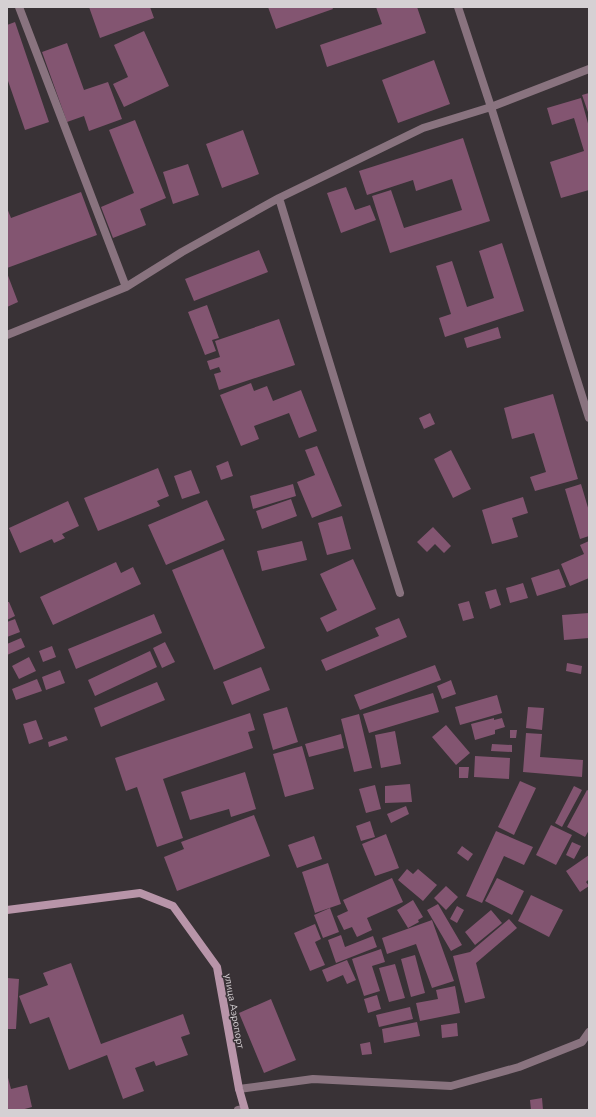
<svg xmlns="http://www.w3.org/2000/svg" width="596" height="1117" viewBox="0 0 596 1117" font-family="'Nunito Sans',sans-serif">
<rect width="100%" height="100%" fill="#393236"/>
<!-- building -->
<path fill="#835571" d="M89 7H150L154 18 100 38Z
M268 7H332L333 9 276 29Z
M376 7H417L426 33 327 67 320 45 382 24Z
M15 22 49 122 25 130 7 78V25Z
M144 31 169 86 124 107 113 84 128 77 114 45Z
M67 43 84 90 108 82 122 119 89 131 84 116 67 122 42 52Z
M434 60 450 104 398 123 382 80Z
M589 93V115L582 95Z
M581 98 589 127V190L561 198 550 162 584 151 574 118 552 125 547 108Z
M135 120 166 198 140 209 146 225 113 238 101 207 134 193 109 130Z
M243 130 259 174 222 188 206 144Z
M463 138 490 221 390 253 372 196 391 190 404 228 462 210 452 179 416 191 413 180 367 195 359 171Z
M188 164 199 195 173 204 163 172Z
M346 187 355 210 370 205 376 220 341 233 327 193Z
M81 192 97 235 7 268V208L11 218Z
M502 243 524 311 445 337 439 318 451 314 436 266 452 261 467 307 494 298 479 251Z
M259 250 268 272 194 301 185 279Z
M7 273 18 302 7 307Z
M207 305 219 338 212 340 216 351 205 355 188 312Z
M279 319 295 365 219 390 214 374 221 372 219 367 210 370 207 361 220 357 215 341Z
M498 327 501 338 467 348 464 338Z
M251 383 254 391 267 386 273 401 301 390 317 431 299 438 289 413 254 426 259 439 241 446 220 395Z
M553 394 578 479 535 491 530 477 546 472 534 433 512 439 504 408Z
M430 413 435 424 424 429 419 418Z
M317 446 342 506 312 518 297 482 315 475 305 450Z
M451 450 471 489 453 498 434 459Z
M228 461 233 476 221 480 216 466Z
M158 468 169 496 157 501 160 506 98 531 84 498Z
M191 470 200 493 182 499 174 476Z
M293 484 296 496 253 509 250 496Z
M581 484 589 511V536L580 539 565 489Z
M523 497 528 513 512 518 518 537 492 544 482 510Z
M291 499 297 516 262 529 256 511Z
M207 500 225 540 166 565 148 525Z
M68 501 79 526 62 534 65 538 54 543 52 539 20 553 9 528Z
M342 516 351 549 327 555 318 523Z
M433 527 451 546 444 553 435 544 427 552 417 542Z
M302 541 307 560 262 571 257 551Z
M589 541V578L570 586 561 564 584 554 580 545Z
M223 549 265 648 214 670 172 570Z
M353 559 376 609 327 632 320 618 337 610 320 574Z
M116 562 121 573 133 567 141 584 53 625 40 597Z
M559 569 566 587 537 596 531 578Z
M523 583 528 598 510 603 506 588Z
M496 589 501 605 490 609 485 592Z
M469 601 474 618 463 621 458 604Z
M7 602H9L15 616 7 620Z
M589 613V638L564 640 562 615Z
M154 614 162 633 76 669 68 649Z
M399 618 407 637 326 671 321 660 379 636 375 628Z
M15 619 20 632 7 637V622Z
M21 638 25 647 7 655V644Z
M165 642 175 662 162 668 153 648Z
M52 646 56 657 43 662 39 651Z
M150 651 157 667 95 696 88 680Z
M29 657 36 671 19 679 12 666Z
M567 663 582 666 581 674 566 671Z
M435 665 441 680 360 710 354 695Z
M261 667 270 690 232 705 223 682Z
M60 670 65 683 46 690 42 677Z
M37 679 42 691 16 700 12 689Z
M451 680 456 694 442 699 437 686Z
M157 682 165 700 101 727 94 708Z
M433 693 439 712 369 733 363 714Z
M497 695 502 713 460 725 455 707Z
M287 707 298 742 273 750 263 714Z
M528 707 544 708 542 730 526 728Z
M250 713 255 730 248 732 253 748 163 779 183 838 157 847 137 787 126 791 115 758Z
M359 714 372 768 354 772 341 719Z
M494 718V720L502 718 505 727 495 730V734L475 740 471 724Z
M36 720 43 739 29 744 23 724Z
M446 725 470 753 456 765 432 737Z
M510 730H517L516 738H510Z
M395 731 401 764 381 768 375 735Z
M526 733 542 734 540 757 583 760 582 777 523 772Z
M341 734 344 748 309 757 305 744Z
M66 736 68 740 49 747 48 742Z
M492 744 512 745V752L491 751Z
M302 746 314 789 285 797 273 754Z
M475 756 510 758 509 779 474 777Z
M459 767H469L468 778H459Z
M245 772 256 809 231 817 229 809 190 820 181 792Z
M520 781 536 788 514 835 498 827Z
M410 784 412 802 385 803V786Z
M375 785 381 809 366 813 359 789Z
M574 786 582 790 562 827 555 823Z
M587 790 589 791V830L585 837 567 827Z
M406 806 409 814 391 823 387 814Z
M254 815 270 856 177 891 164 857 184 849 181 842Z
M370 821 375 837 361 841 356 826Z
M551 825 572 835 556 865 536 855Z
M496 831 533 847 524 865 504 856 482 903 466 896Z
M386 834 399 868 375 876 362 844Z
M314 836 322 859 297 868 288 845Z
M572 842 581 846 574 859 566 855Z
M462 846 473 854 468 861 457 853Z
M589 855V879L586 882 589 886 580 892 566 871Z
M328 863 341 904 315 913 302 872Z
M407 869 413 874 418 869 437 885 423 901 398 880Z
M392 878 403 902 367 918 372 930 357 937 352 927 344 930 337 916 348 911 343 900Z
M497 878 524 891 512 915 485 901Z
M446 886 458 897 446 910 434 898Z
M531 895 563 910 549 937 518 921Z
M413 900 423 917 418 920 419 922 408 928 397 910Z
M438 904 462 945 451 951 427 910Z
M457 906 464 910 457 923 450 919Z
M330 908 339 932 323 938 314 915Z
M491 910 502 923 475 945 465 932Z
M509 919 517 928 476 963 485 998 465 1003 453 956 470 952Z
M432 920 454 981 432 988 416 944 387 954 382 938Z
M315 924 321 939 315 942 325 965 310 971 294 933Z
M341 935 345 947 373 936 377 947 336 963 328 940Z
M381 949 385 962 372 966 380 991 364 996 352 959Z
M415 955 425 993 411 997 401 959Z
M347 960 356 980 347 984 343 975 327 982 322 970Z
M71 963 101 1044 183 1014 190 1034 181 1037 188 1055 156 1066 154 1061 135 1068 144 1091 123 1099 107 1055 69 1070 49 1017 30 1024 19 996 48 985 43 973Z
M395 964 405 998 389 1002 379 968Z
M7 978 19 979 16 1029H7Z
M455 986 460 1013 420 1021 416 1003 438 999 436 990Z
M377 995 381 1009 368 1013 364 999Z
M271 999 296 1060 264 1073 239 1013Z
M410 1007 413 1019 379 1027 376 1015Z
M417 1022 420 1036 384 1043 382 1029Z
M457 1023 458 1036 442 1038 441 1025Z
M370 1042 372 1054 362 1055 360 1044Z
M7 1074 11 1089 27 1085 32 1107 21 1110H7Z
M542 1098 543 1110H531L530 1100Z"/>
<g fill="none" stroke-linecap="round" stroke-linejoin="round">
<!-- minor -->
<path stroke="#89737f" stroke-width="8" d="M19 7 126 287
M458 7 491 107 589 418
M279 198 400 593
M7 335 126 287 182 252 279 198 423 128 491 107 589 69
M239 1089 313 1079 451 1086 519 1067 582 1042 589 1032
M238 1110 244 1109"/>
<!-- secondary -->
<path stroke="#b895a9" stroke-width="8" d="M7 910 140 893 173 906 217 967 239 1089 245 1110"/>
</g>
<g text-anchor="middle" stroke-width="3" stroke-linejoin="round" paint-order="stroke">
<!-- street labels -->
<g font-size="10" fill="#d5d0d3" stroke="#393236">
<text transform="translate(235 1011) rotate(80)" y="4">улица Аэропорт</text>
</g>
</g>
<!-- border -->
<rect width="596" height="1117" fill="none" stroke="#d5d0d3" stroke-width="16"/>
</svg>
